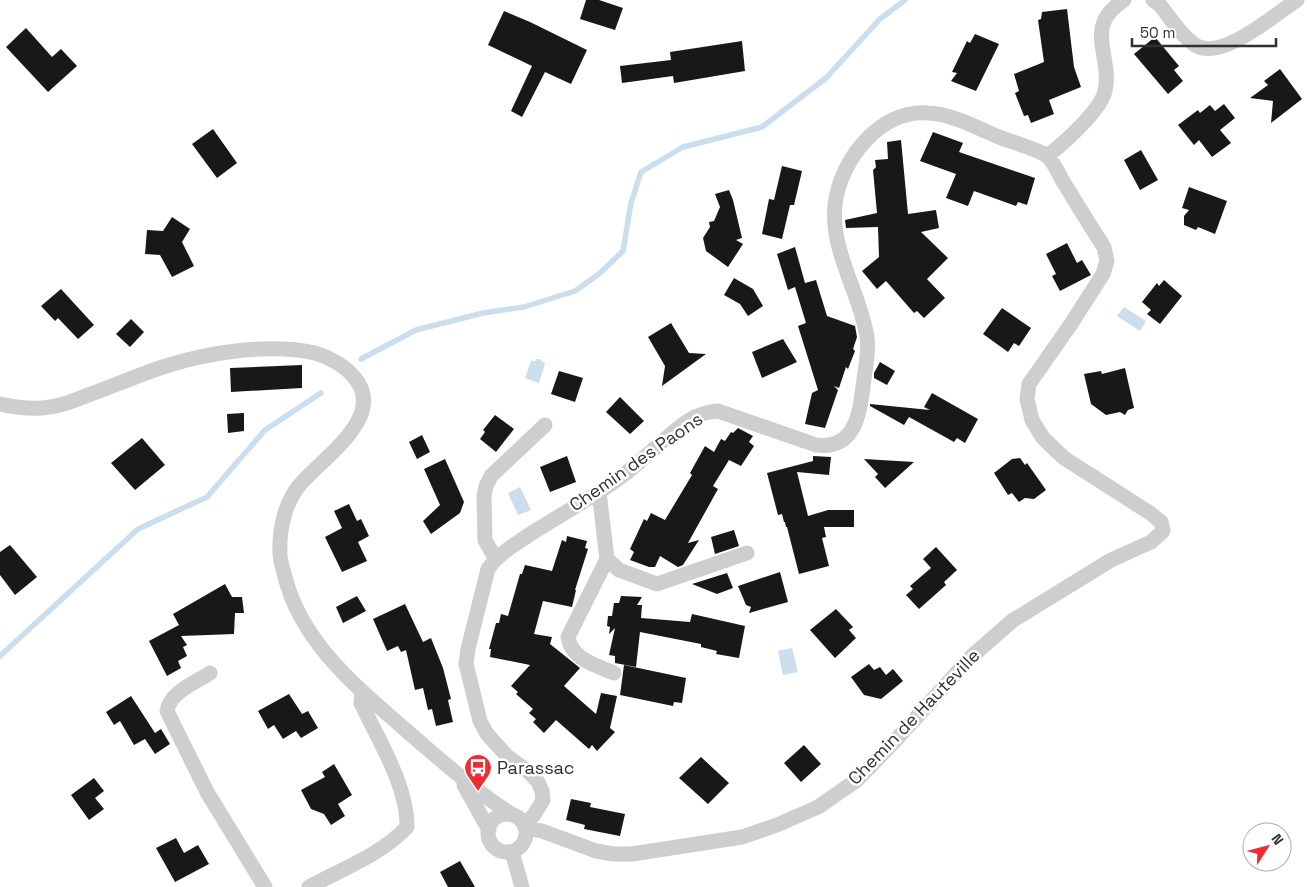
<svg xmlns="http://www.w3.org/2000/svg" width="1307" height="887" viewBox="0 0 1307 887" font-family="'Space Grotesk',sans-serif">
<rect width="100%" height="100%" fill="#fff"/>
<!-- water -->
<path fill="#cadeee" d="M1124 307 1146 321 1140 331 1117 316Z
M537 359H540L545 364 539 383 525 378 531 361H535Z
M520 487 531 510 518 515 508 493Z
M792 648 798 672 783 675 778 651Z"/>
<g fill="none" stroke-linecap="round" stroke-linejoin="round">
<!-- stream -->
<path stroke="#cadeee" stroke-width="5.5" d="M361 359 416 330 483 313 524 307 575 291 599 274 623 251 631 203 641 172 683 147 762 127 826 78 880 19 905 0
M0 656 138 529 207 497 265 430 321 393"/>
</g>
<!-- building -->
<path fill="#181818" d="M586 0H599L623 8 615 30 580 19Z
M1067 9 1074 67 1081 87 1049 100 1054 114 1031 123 1028 115 1024 116 1015 93 1019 91 1014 74 1044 62 1038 20 1041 19 1042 12Z
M504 11 530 22 587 50 571 84 545 72 522 117 511 111 532 66 488 45Z
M26 28 52 57 61 49 77 66 48 92 6 47Z
M975 34 999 44 976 91 951 81 957 73 952 72 967 41 970 43Z
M1155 37 1179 66 1174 70 1183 81 1168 94 1134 54Z
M742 41 745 71 674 83 673 76 622 83 620 66 671 60 670 52Z
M1280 69 1302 99 1271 123 1273 101 1250 98 1268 85 1264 81Z
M1224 104 1235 118 1220 130 1231 143 1212 157 1199 140 1194 145 1178 125 1198 110 1200 113 1210 105 1215 111Z
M213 129 237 163 217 178 192 144Z
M933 132 963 143 959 152 1035 178 1027 205 1018 202 1016 206 974 191 968 206 946 198 956 174 920 161Z
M901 140 908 214 936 210 939 228 921 232 948 258 927 279 945 298 924 318 917 311 914 313 886 281 877 289 862 271 879 257 878 227 846 228 845 220 877 213 873 170 876 167 875 160 888 159 887 142Z
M1141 150 1158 180 1140 190 1124 160Z
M782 166 802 171 794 205H790L782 239 762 234 769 199 774 200Z
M1189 187 1227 201 1215 234 1198 227 1196 230 1184 225V216L1189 210 1182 208Z
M729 190 733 200 742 238 736 240 743 244 728 267 706 251 703 238 710 227 709 222 714 221 720 207 715 194Z
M172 217 190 229 182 242 194 266 172 277 160 255 145 254 147 230 163 231Z
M1067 243 1077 263 1082 260 1091 275 1060 291 1052 276 1056 274 1046 254Z
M795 247 805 283 816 280 827 316 855 326 857 337 853 349 855 351 848 369 846 367 839 388 834 386 838 390 825 428 805 424 812 393 818 390 798 326 806 323 795 287 788 290 777 254Z
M734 278 753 289 763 306 748 316 740 304 724 295Z
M1164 280 1182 296 1160 324 1147 314 1151 310 1142 302 1157 283 1159 286Z
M61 289 94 325 78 339 58 318 55 321 41 306Z
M1002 308 1031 328 1019 346 1014 343 1008 352 983 334Z
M131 319 144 332 130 347 116 334Z
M671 323 689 353 706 354 662 386 665 366 648 337Z
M783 339 797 362 762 378 752 352Z
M880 362 895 371 887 385 874 378V373Z
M302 365V388L231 392 230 368Z
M1125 368 1134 408 1128 410 1125 415 1120 412 1106 415 1091 404 1084 374 1101 371 1102 374Z
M559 371 583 378 575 402 551 394Z
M932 393 978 419 965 443 957 438 954 442 909 417 904 425 870 406V404L930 410 924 407Z
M620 397 644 421 630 434 606 412Z
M244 413V431L228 433 227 414Z
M495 415 514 429 496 452 480 439 485 432 483 430Z
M738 428 753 436 749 442 754 446 741 466 729 460 713 486 718 489 688 543 699 540 683 565 678 567 660 556 655 567H649L630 560 634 552 630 549 644 519 647 521 651 513 665 520 692 475 690 473 705 446 714 452 721 439 725 441 731 432 733 433Z
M422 435 430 452 417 459 409 442Z
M142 438 165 465 135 490 111 463Z
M567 456 576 482 550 492 540 467Z
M813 456 831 457 829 475 797 472 808 516 828 510H854V527H824L826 537 822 538 829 566 799 574 787 527H786L785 522H784L782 514 778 515 767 473 813 461Z
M1020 458 1025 465 1027 463 1046 490 1034 499 1025 498 1019 502 1012 493 1008 495 994 473 1012 459Z
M445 459 464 502 460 513 431 534 423 521 440 505 424 469Z
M864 459 914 462 885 488 875 477 878 474Z
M349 504 357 521 361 519 369 536 358 542 367 561 342 572 325 537 342 528 334 511Z
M734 530 739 546 715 554 711 537Z
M567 536 587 541 585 548 588 549 575 590H576L572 607 543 601 534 634 552 637 550 644 580 668 564 686 596 714 601 693 617 696 610 728 615 732 597 751 592 745 589 749 556 720 544 733 533 722 536 719 529 713 533 709 516 694 518 692 511 686 530 665 490 657 491 649H489L496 623H499L501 614 508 616 520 574H522L525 565 552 571 562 540 566 542Z
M10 545 37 577 15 595 0 575V552Z
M936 547 957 570 944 582 946 585 919 609 906 595 913 589 910 586 931 568 923 559Z
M780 572 788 602 749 613 751 607 746 605 738 586Z
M727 573 733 588 717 594 692 584Z
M225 584 232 597H242L244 613H235L234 634 181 636 187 645 183 647 187 656 178 661 181 668 167 676 149 641 179 625 173 614Z
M357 596 366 611 343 623 336 607Z
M621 596 642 597 637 605H642L641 618 690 622 692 614 745 626 739 658 716 654 717 651 701 647V644L640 632 636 667 615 663V656L609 655 615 628 609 634 610 627 607 626 608 616H612L614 603H619Z
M405 604 423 642 431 638 443 668 451 699 448 700 453 722 436 726 432 709 428 710 423 688 415 690 406 650 401 652 398 646 387 651 373 619Z
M836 609 853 627 849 630 856 638 835 658 810 630Z
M869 664 874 670 880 667 886 675 893 669 903 681 881 699 864 695 851 677Z
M624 665 686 678 682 703 674 702 673 706 620 695Z
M289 694 302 714 308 711 318 728 301 738 296 731 283 739 274 725 268 729 258 711Z
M131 696 155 733 161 729 170 744 155 754 145 739 134 745 120 721 114 725 106 712Z
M804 745 821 764 801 782 784 763Z
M701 757 729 783 708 804 679 778Z
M334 764 352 795 338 804 345 816 331 825 324 814 311 809 301 790 325 777 322 772Z
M94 778 104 791 95 798 104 809 89 820 71 795Z
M571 799 591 803 590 807 625 814 620 836 584 829 585 825 566 820Z
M176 838 184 853 198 845 209 864 175 882 156 848Z
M460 861 475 887H448L440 872Z"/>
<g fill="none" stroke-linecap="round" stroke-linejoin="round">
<!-- minor -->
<path stroke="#cecece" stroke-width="15" d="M1153 0 1159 4C1170 17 1180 35 1195 45 1221 62 1274 15 1297 0
M1047 156C1063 144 1101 110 1105 91 1113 56 1082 27 1124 0
M0 404C14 407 28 409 42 408 59 407 76 400 91 394 116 385 141 374 166 366 210 352 270 343 315 353 329 357 345 366 354 377 389 417 319 460 298 487 284 505 279 531 280 554 280 561 283 569 285 577 302 644 358 688 408 732 442 761 474 790 511 814
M599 492 607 559 619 570 657 584 747 553
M495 558 485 540 484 496 486 486 491 476 545 425
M607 559 568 637C571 659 596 665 614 673
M210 673C195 683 170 692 167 711L207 792 265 887
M464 785 489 830
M488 833a19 19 0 1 1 38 0a19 19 0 1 1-38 0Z
M524 825 534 815 543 800 542 791 538 782 530 773 507 756 487 734 480 721 466 664 468 649 488 569C499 553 516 544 532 533 553 520 575 507 597 493 617 481 637 465 654 449 674 432 691 412 718 411L816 445C858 450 860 409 864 379 866 365 869 351 867 337 860 291 827 247 836 198 844 156 881 110 928 113 952 114 977 128 999 137 1009 141 1043 151 1048 157 1055 164 1059 175 1064 183 1077 204 1090 226 1104 247L1107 261 1103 274 1071 324 1029 384 1027 399 1032 420 1043 438 1064 458 1150 513 1161 522 1163 531 1151 542 1111 560 1012 621 971 657 894 742 857 780 818 807 777 825 742 837 632 854H613L596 851 542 831 526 828
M512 852 522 887
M309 887C342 869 381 855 407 827 408 787 378 739 361 703L362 692"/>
</g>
<!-- icons -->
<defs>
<symbol id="bus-pin" viewBox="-11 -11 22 30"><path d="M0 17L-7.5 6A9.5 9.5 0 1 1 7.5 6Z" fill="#ee2c31" stroke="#fff"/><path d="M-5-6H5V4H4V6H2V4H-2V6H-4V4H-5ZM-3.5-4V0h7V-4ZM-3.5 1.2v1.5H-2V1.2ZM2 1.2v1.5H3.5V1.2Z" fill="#fff"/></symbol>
</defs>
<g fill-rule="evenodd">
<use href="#bus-pin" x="462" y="752" width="32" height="43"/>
</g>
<g text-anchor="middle" stroke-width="5" stroke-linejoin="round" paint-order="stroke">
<!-- street labels -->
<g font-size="18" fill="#313131" stroke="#fff">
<text transform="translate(636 462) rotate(-35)" y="6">Chemin des Paons</text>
<text transform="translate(914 717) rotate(-46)" y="6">Chemin de Hauteville</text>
</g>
<!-- poi labels -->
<g font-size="18" fill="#313131" stroke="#fff" text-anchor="start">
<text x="497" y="774">Parassac</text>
</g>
</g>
<!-- north arrow -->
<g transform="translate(1267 847) rotate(54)"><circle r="24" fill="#ffffff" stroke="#adadad"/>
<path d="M0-4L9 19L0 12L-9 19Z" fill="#ee2c31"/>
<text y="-8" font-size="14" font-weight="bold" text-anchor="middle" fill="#313131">N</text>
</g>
<!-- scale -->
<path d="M1132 38v8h144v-8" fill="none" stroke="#313131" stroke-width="2.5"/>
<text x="1140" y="38" font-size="15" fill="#313131" stroke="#ffffff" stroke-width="4" paint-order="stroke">50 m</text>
</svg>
